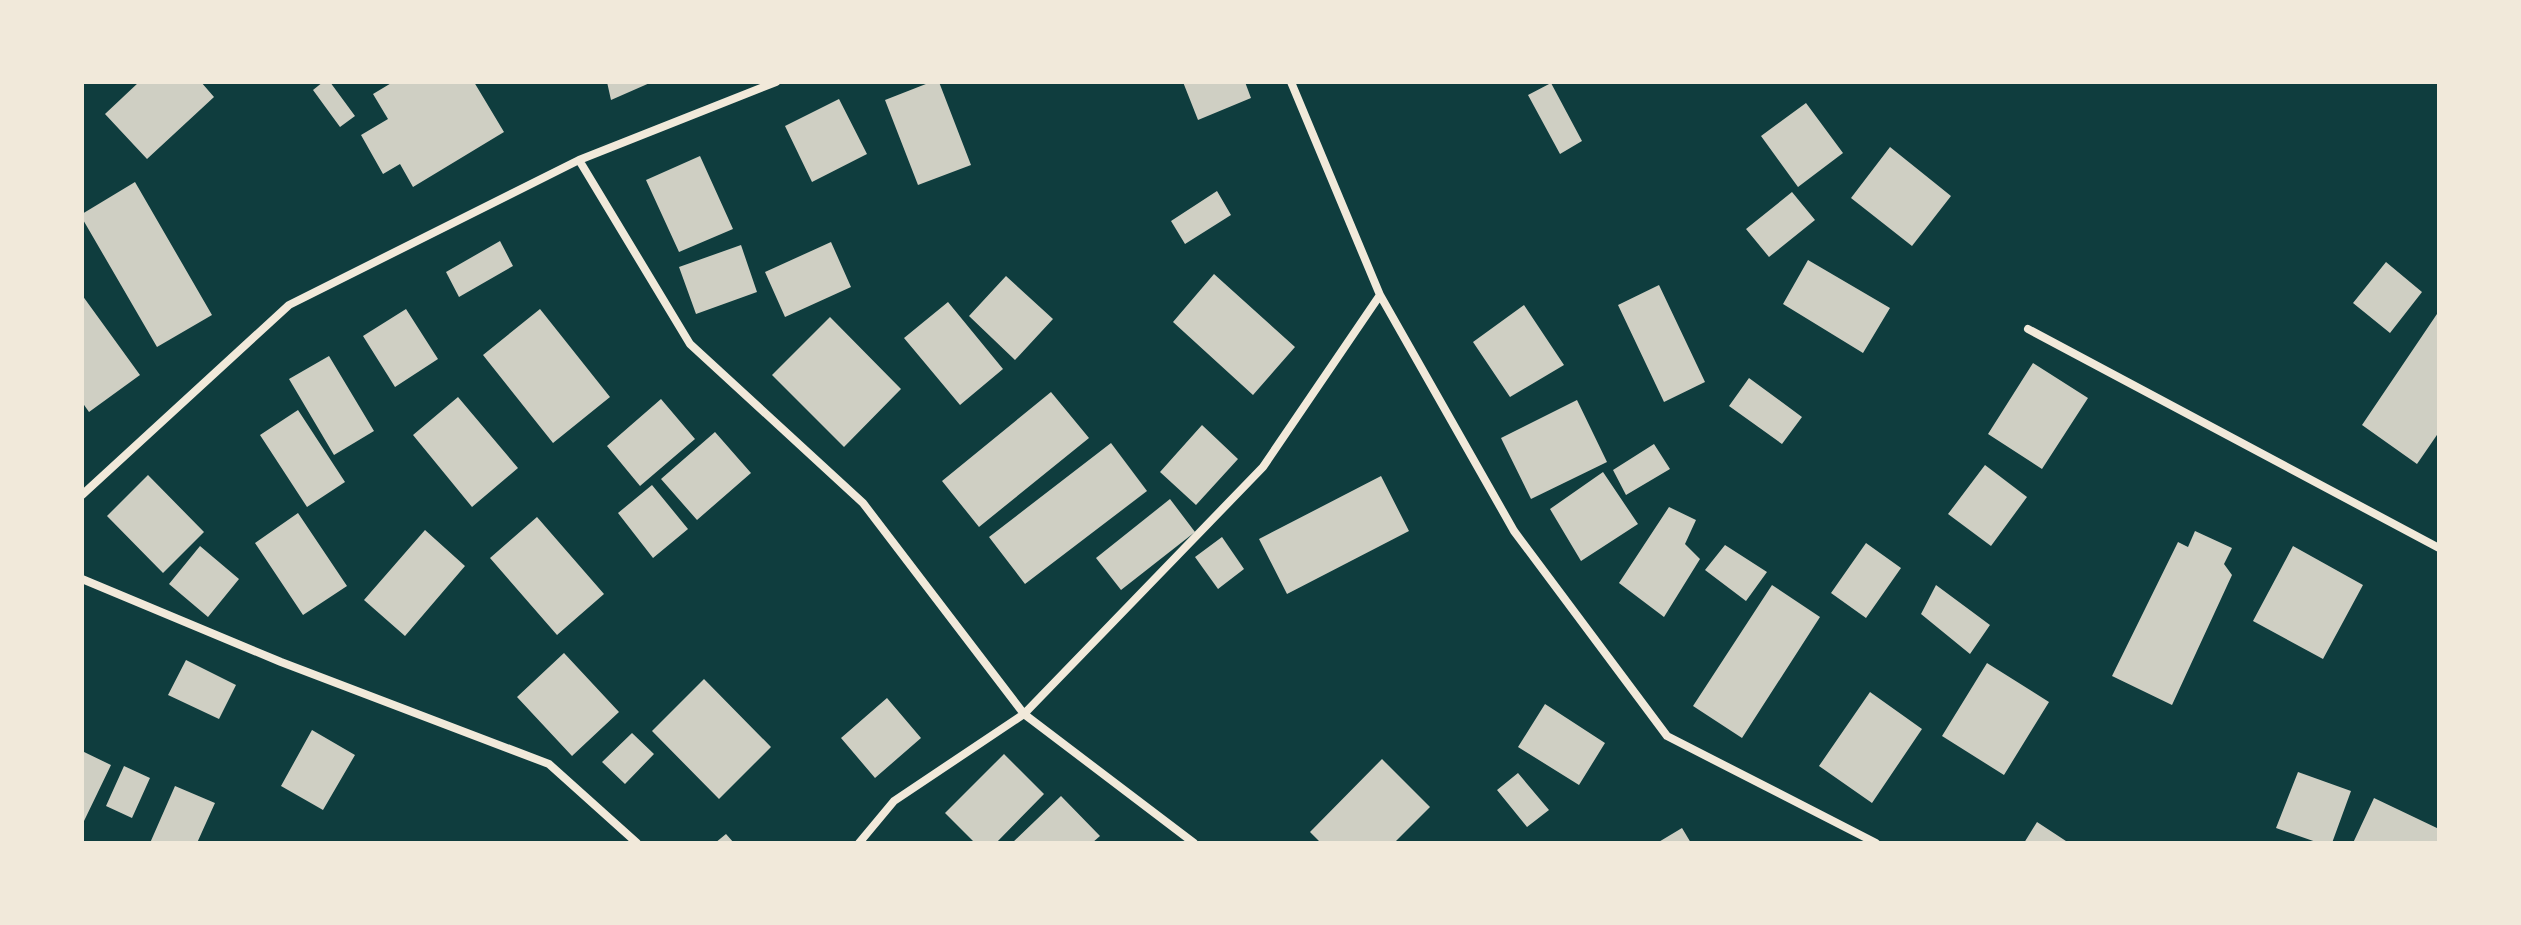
<svg xmlns="http://www.w3.org/2000/svg" width="2521" height="925" viewBox="0 0 2521 925" font-family="'Noto Sans',sans-serif">
<rect width="100%" height="100%" fill="#0f3d3e"/>
<!-- building -->
<path fill="#cfcfc3" d="M139 82H201L214 97 147 159 105 114Z
M323 82H330L355 116 340 127 313 90Z
M393 82H474L504 132 413 187 400 164 383 174 361 135 388 119 373 94Z
M607 82H652L611 100Z
M931 82H939L971 165 918 185 885 100Z
M1183 82H1245L1251 98 1198 120Z
M1551 83 1582 141 1560 154 1528 95Z
M839 99 867 154 812 182 785 126Z
M1806 103 1843 153 1798 187 1761 136Z
M1890 147 1951 196 1912 246 1851 198Z
M700 156 733 229 679 252 646 180Z
M135 182 212 315 157 347 82 218V214Z
M1217 191 1231 215 1185 244 1171 221Z
M1792 192 1815 220 1769 257 1746 229Z
M500 241 513 266 459 297 446 272Z
M831 242 851 287 785 317 765 272Z
M741 245 757 292 696 314 679 267Z
M1808 260 1890 308 1863 353 1783 304Z
M2386 262 2422 292 2390 333 2353 303Z
M1214 274 1295 347 1253 395 1173 322Z
M1006 276 1053 319 1015 360 969 316Z
M1659 285 1705 382 1664 402 1618 305Z
M82 295 140 375 89 412 82 402Z
M948 302 1003 369 960 405 904 338Z
M1524 305 1564 365 1510 397 1473 342Z
M406 309 438 359 395 387 363 336Z
M540 309 610 397 553 443 483 355Z
M2439 311V432L2417 464 2362 425Z
M830 317 901 389 844 447 772 375Z
M329 356 374 431 334 455 289 379Z
M2033 363 2088 398 2042 469 1988 434Z
M1749 378 1802 417 1782 444 1729 406Z
M1051 392 1089 438 979 527 942 481Z
M458 397 518 468 472 507 413 435Z
M661 399 695 439 640 486 607 446Z
M1577 400 1607 462 1531 499 1501 438Z
M298 410 345 482 307 507 260 435Z
M1202 425 1238 459 1196 505 1160 472Z
M715 432 751 473 697 520 661 479Z
M1111 443 1147 491 1025 584 989 537Z
M1654 444 1670 469 1626 495 1613 470Z
M1985 465 2027 497 1991 546 1948 514Z
M1603 472 1638 524 1581 561 1550 509Z
M148 475 204 532 163 573 107 516Z
M1381 476 1409 531 1287 594 1259 539Z
M652 485 688 529 653 558 618 513Z
M1170 499 1195 532 1121 590 1096 558Z
M1669 507 1696 520 1685 544 1700 559 1664 617 1619 583Z
M298 513 347 586 303 615 255 543Z
M537 517 604 594 557 635 490 558Z
M425 530 465 566 405 636 364 600Z
M2195 531 2232 548 2224 564 2232 575 2172 705 2112 676 2178 542 2188 547Z
M1222 537 1244 569 1218 589 1195 557Z
M1866 543 1901 568 1866 618 1831 593Z
M1725 545 1767 572 1746 601 1705 570Z
M200 546 239 579 208 617 169 584Z
M2293 546 2363 585 2323 659 2253 621Z
M1772 585 1820 617 1742 738 1693 706Z
M1936 585 1990 625 1970 654 1921 614Z
M564 653 619 712 572 756 517 697Z
M186 660 236 685 219 719 168 695Z
M1987 663 2049 702 2004 775 1942 736Z
M704 679 771 747 719 799 652 731Z
M1870 692 1922 729 1872 803 1819 766Z
M887 698 921 738 875 778 841 738Z
M1545 704 1605 743 1579 785 1518 747Z
M312 730 355 755 323 810 281 786Z
M632 733 654 754 625 784 602 762Z
M82 751 111 765 84 821 82 820Z
M1004 754 1044 794 996 843H975L945 813Z
M1382 759 1430 807 1394 843H1321L1310 832Z
M124 766 150 778 132 818 106 806Z
M2298 772 2351 791 2332 843H2319L2276 828Z
M1518 773 1549 810 1527 827 1497 790Z
M175 786 215 803 197 843H150Z
M1061 796 1100 836 1092 843H1012Z
M2374 798 2439 829V843H2353Z
M2037 822 2069 843H2024Z
M1682 828 1691 843H1657Z
M726 834 734 843H715Z"/>
<g fill="none" stroke-linecap="round" stroke-linejoin="round">
<!-- minor -->
<path stroke="#f1e9da" stroke-width="8" d="M1291 82 1380 295 1514 531 1667 736 1876 843
M579 160 690 344 863 503 1024 714 1194 843
M2028 329 2439 548
M82 495 289 305 579 160 776 82
M82 579 281 662 549 764 637 843
M859 843 894 801 1024 714 1263 467 1380 295"/>
</g>
<!-- border -->
<rect width="2521" height="925" fill="none" stroke="#f1e9da" stroke-width="168"/>
</svg>
